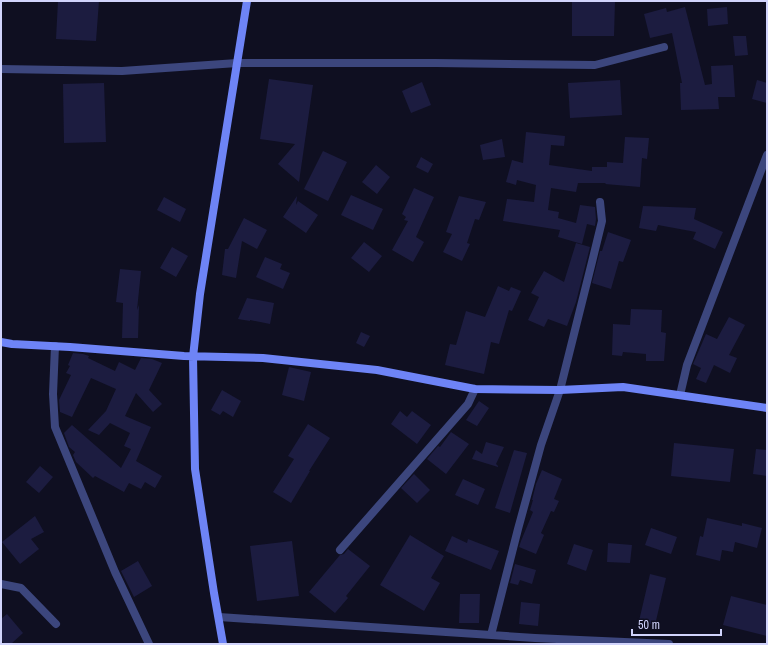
<svg xmlns="http://www.w3.org/2000/svg" width="768" height="645" viewBox="0 0 768 645" font-family="'Archivo Narrow',sans-serif">
<rect width="100%" height="100%" fill="#0f0f21"/>
<!-- building -->
<path fill="#1c1c40" d="M58 1H99L96 41 56 39Z
M572 1H615L614 36H572Z
M685 7 705 85 712 84 711 66 733 65 735 97H718L719 109 681 110 680 83H682L672 33 650 38 644 14 666 8 667 12Z
M727 7 728 24 708 26 707 9Z
M733 36H746L748 55 735 56Z
M269 79 313 85 299 182 278 164 295 144 260 139Z
M620 80 622 115 570 118 568 83Z
M757 80 767 83V103L752 99Z
M422 82 431 105 411 113 402 91Z
M104 83 106 142 64 143 63 84Z
M526 132 565 136 564 146 551 145 549 165 592 171V167H607V162L623 163 625 137 649 138 647 159 642 158 640 187 605 184 606 183H578L576 192 551 188 548 210 559 212 558 218 576 223 580 205 595 207 596 219 595 226 587 224 582 244 558 237 560 230 503 221 507 199 534 202 536 185 517 180 516 185 506 182 512 160 523 163Z
M502 139 505 157 483 160 480 145Z
M323 151 347 162 328 201 304 189Z
M421 157 433 164 428 173 416 167Z
M376 165 390 177 377 194 362 182Z
M414 188 434 197 416 237 424 242 413 262 392 250 408 221 404 220 406 217 402 214Z
M351 195 383 209 373 230 341 215Z
M297 196 296 205 298 201 318 215 306 233 283 217Z
M459 196 486 202 479 220 475 219 467 243 470 244 462 261 443 252 452 234 446 232Z
M164 197 186 209 180 222 157 210Z
M643 206 696 208 694 219 723 232 715 249 693 239 696 232 658 225 656 231 639 228Z
M244 218 267 230 257 249 242 241 236 278 222 275 225 249H228Z
M608 232 631 240 623 262 619 261 611 289 592 283 600 251H602Z
M364 242 382 256 369 272 351 258Z
M576 243 590 247 576 302 567 326 548 319 544 327 528 320 539 297 531 293 544 271 564 282Z
M172 247 188 256 176 277 160 268Z
M265 257 282 264 280 269 290 273 283 289 256 277Z
M120 269 141 271 137 310 139 305 138 338H122L123 303 116 302Z
M498 286 509 291 511 287 521 291 512 311 509 310 499 344 491 342 484 374 445 365 450 344 456 345 466 311 485 317Z
M247 298 274 303 270 324 250 320V321L238 319Z
M631 309 662 310 661 332 666 333 664 361H646V354L623 352 622 356 612 355 613 324 630 325Z
M729 317 745 325 729 355 737 358 730 373 714 365 706 383 696 379 701 368 693 364 706 334 717 339Z
M361 332 370 336 364 347 356 343Z
M73 353 83 354 89 356 88 358 115 371 119 362 135 370 141 358 152 359 162 363 149 390 162 404 153 412 136 393 125 416 151 427 136 461 162 476 155 488 145 482 141 489 129 483 124 492 95 476 93 478 76 462 73 455 75 452 69 447 64 433 72 425 121 468 131 449 124 446 130 433 110 423 99 435 88 430 106 411 116 389 91 378 72 417 60 412 59 400 71 375 66 373 70 366 68 365Z
M289 367 311 372 304 401 282 395Z
M222 390 241 401 233 417 223 411 220 415 211 410Z
M479 401 489 408 477 426 466 420Z
M400 411 407 417 412 411 431 425 417 444 391 424Z
M308 424 330 438 309 471H310L291 503 273 492 294 459 288 456Z
M451 432 469 444 446 474 427 459 438 446 440 447Z
M486 442 504 447 496 464 498 466V467L472 459 476 450 482 454Z
M674 443 734 449 730 482 671 476Z
M756 449 767 450V476L753 474Z
M514 450 527 453 510 513 495 508Z
M40 466 53 477 39 493 26 482Z
M542 470 562 479 554 499 559 501 554 512 551 511 541 533 544 535 536 554 519 547 521 541 533 512 530 510 533 500H532L536 484Z
M414 474 430 490 417 503 401 488Z
M463 479 485 489 478 505 455 495Z
M35 516 44 532 31 539 39 549 20 564 2 542Z
M707 518 742 526V523L762 528 757 548 735 542 733 552 722 550 720 561 696 555 700 536 703 537Z
M651 528 677 537 671 554 645 545Z
M410 535 444 556 431 578 440 583 424 611 380 585Z
M452 536 467 543 468 539 499 551 491 570 445 551Z
M292 541 299 596 257 601 250 546Z
M608 543 632 545 630 563 607 562Z
M574 544 593 550 586 571 567 564Z
M348 549 370 566 346 596 348 598 335 613 309 592 340 555 344 554Z
M138 561 152 586 134 597 121 571Z
M515 564 536 570 532 584 520 580 518 585 510 583Z
M650 574 666 578 655 625 639 621Z
M460 594H480L479 623H459Z
M731 596 767 605V636L723 625Z
M521 602 540 604 538 626 519 624Z
M7 614 23 633 11 644H5L1 640V619Z"/>
<g fill="none" stroke-linecap="round" stroke-linejoin="round">
<!-- street -->
<path stroke="#3c467d" stroke-width="8" d="M1 69 122 71 237 63H436L595 65 664 47
M55 346 53 394 55 427 115 572 149 644
M680 395 687 365 767 155
M340 550 468 404 475 389
M1 584 21 588 56 624
M219 617 535 638 669 644
M491 635 518 529 541 445 560 390 592 262 602 221 600 202"/>
<!-- secondary -->
<path stroke="#6e84f6" stroke-width="8" d="M1 342 12 344 70 347 184 356 263 358 377 370 475 389 560 390 623 387 767 408
M223 644 214 593 195 469 193 357 200 294 247 1"/>
</g>
<!-- border -->
<rect width="768" height="645" fill="none" stroke="#d1d4fc" stroke-width="4"/>
<!-- scale -->
<path d="M632 629v6h89v-6" fill="none" stroke="#d1d4fc" stroke-width="2"/>
<text x="638" y="629" font-size="12" fill="#d1d4fc" stroke="#0f0f21" stroke-width="3" paint-order="stroke">50 m</text>
</svg>
